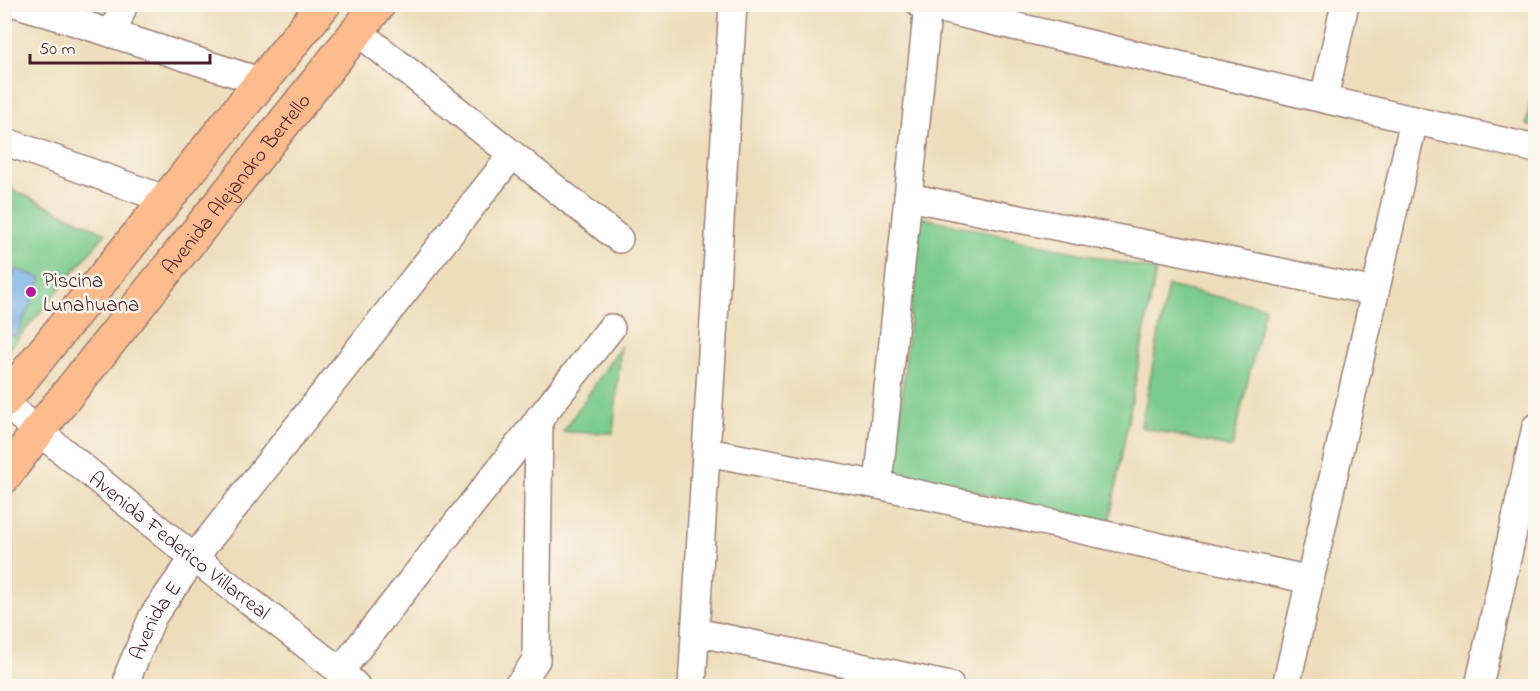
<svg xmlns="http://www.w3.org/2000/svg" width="1540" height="691" viewBox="0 0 1540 691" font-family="'Indie Flower',sans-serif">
<rect width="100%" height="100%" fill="#fbf7ec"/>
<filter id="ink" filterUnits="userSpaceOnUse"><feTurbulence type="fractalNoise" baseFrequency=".0167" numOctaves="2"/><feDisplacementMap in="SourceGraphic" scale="12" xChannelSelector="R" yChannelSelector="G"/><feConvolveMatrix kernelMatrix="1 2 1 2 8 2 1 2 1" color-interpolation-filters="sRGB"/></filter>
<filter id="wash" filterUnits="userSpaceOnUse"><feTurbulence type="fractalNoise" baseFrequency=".008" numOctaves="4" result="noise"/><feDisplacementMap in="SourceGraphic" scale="24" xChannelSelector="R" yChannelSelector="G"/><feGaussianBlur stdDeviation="1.35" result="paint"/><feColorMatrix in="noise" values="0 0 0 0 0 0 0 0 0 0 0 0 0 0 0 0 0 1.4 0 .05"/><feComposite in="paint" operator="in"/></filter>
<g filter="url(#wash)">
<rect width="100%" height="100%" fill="#edb"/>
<!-- green -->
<path fill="#79ca8c" stroke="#62745c" stroke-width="1.5" d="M1535 78V127L1526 125Z
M4 186 106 233 7 352 4 351Z
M920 217 1156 270 1109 523 894 474Z
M1168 286 1265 307 1232 448 1141 427Z
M621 346 613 433 563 432Z"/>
<!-- water -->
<path fill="#7bb2ea" stroke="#62688a" stroke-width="1.5" d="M16 269 42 278 16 336 5 333V294Z"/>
</g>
<g filter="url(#ink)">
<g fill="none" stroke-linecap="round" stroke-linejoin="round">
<defs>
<g id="minor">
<path d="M18 4 113 34"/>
<path d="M124 4 113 34 262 82"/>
<path d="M920 4 1536 149"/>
<path d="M357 31 619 239"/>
<path d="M1324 98 1345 4"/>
<path d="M4 141 167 200"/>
<path d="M908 197 1181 251 1375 292"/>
<path id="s1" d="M4 403 194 558 340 671 356 686"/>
<path d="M707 452 878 485 1310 580"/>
<path d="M878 485 928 6"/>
<path d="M696 632 950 686"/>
<path d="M340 671 611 328"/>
<path id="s2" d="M127 686 129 673 153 616 194 558 512 155"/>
<path d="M517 686 522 681 536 660 539 418"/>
<path d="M692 686 733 4"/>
<path d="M1286 686 1414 120"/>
<path d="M1479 686 1536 427"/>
</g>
<g id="major">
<path d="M4 401 324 4"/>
<path id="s3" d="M4 477 39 430 379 4"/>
</g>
</defs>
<!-- minor casing -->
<use href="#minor" stroke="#9c7e73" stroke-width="30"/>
<!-- major casing -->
<use href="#major" stroke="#9c7e73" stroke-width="36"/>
<!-- minor -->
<use href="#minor" stroke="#fff" stroke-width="27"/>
<!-- major -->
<use href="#major" stroke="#fbbb8d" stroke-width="33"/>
</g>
</g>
<!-- markers -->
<circle fill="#b5179e" stroke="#fbf7ec" stroke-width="2" cx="31" cy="292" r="6"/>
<g text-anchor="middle" stroke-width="5" stroke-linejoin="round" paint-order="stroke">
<!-- street labels -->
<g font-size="21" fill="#4a1f2b" stroke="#fbf7ec">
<text dy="7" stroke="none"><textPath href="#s3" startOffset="374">Avenida Alejandro Bertello</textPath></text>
<text dy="7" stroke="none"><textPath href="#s1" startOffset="226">Avenida Federico Villarreal</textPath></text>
<text dy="7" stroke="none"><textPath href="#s2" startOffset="72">Avenida E</textPath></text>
</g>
<!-- poi labels -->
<g font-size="21" fill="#4a1f2b" stroke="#fbf7ec" text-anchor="start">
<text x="43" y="287">Piscina<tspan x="43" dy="24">Lunahuana</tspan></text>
</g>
</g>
<!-- margin -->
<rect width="1540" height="691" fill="none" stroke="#fbf7ec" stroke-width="24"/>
<!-- scale -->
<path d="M30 54v9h180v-9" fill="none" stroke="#4a1f2b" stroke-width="3"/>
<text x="39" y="54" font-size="18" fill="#4a1f2b" stroke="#fbf7ec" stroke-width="4.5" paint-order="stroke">50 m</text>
</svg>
